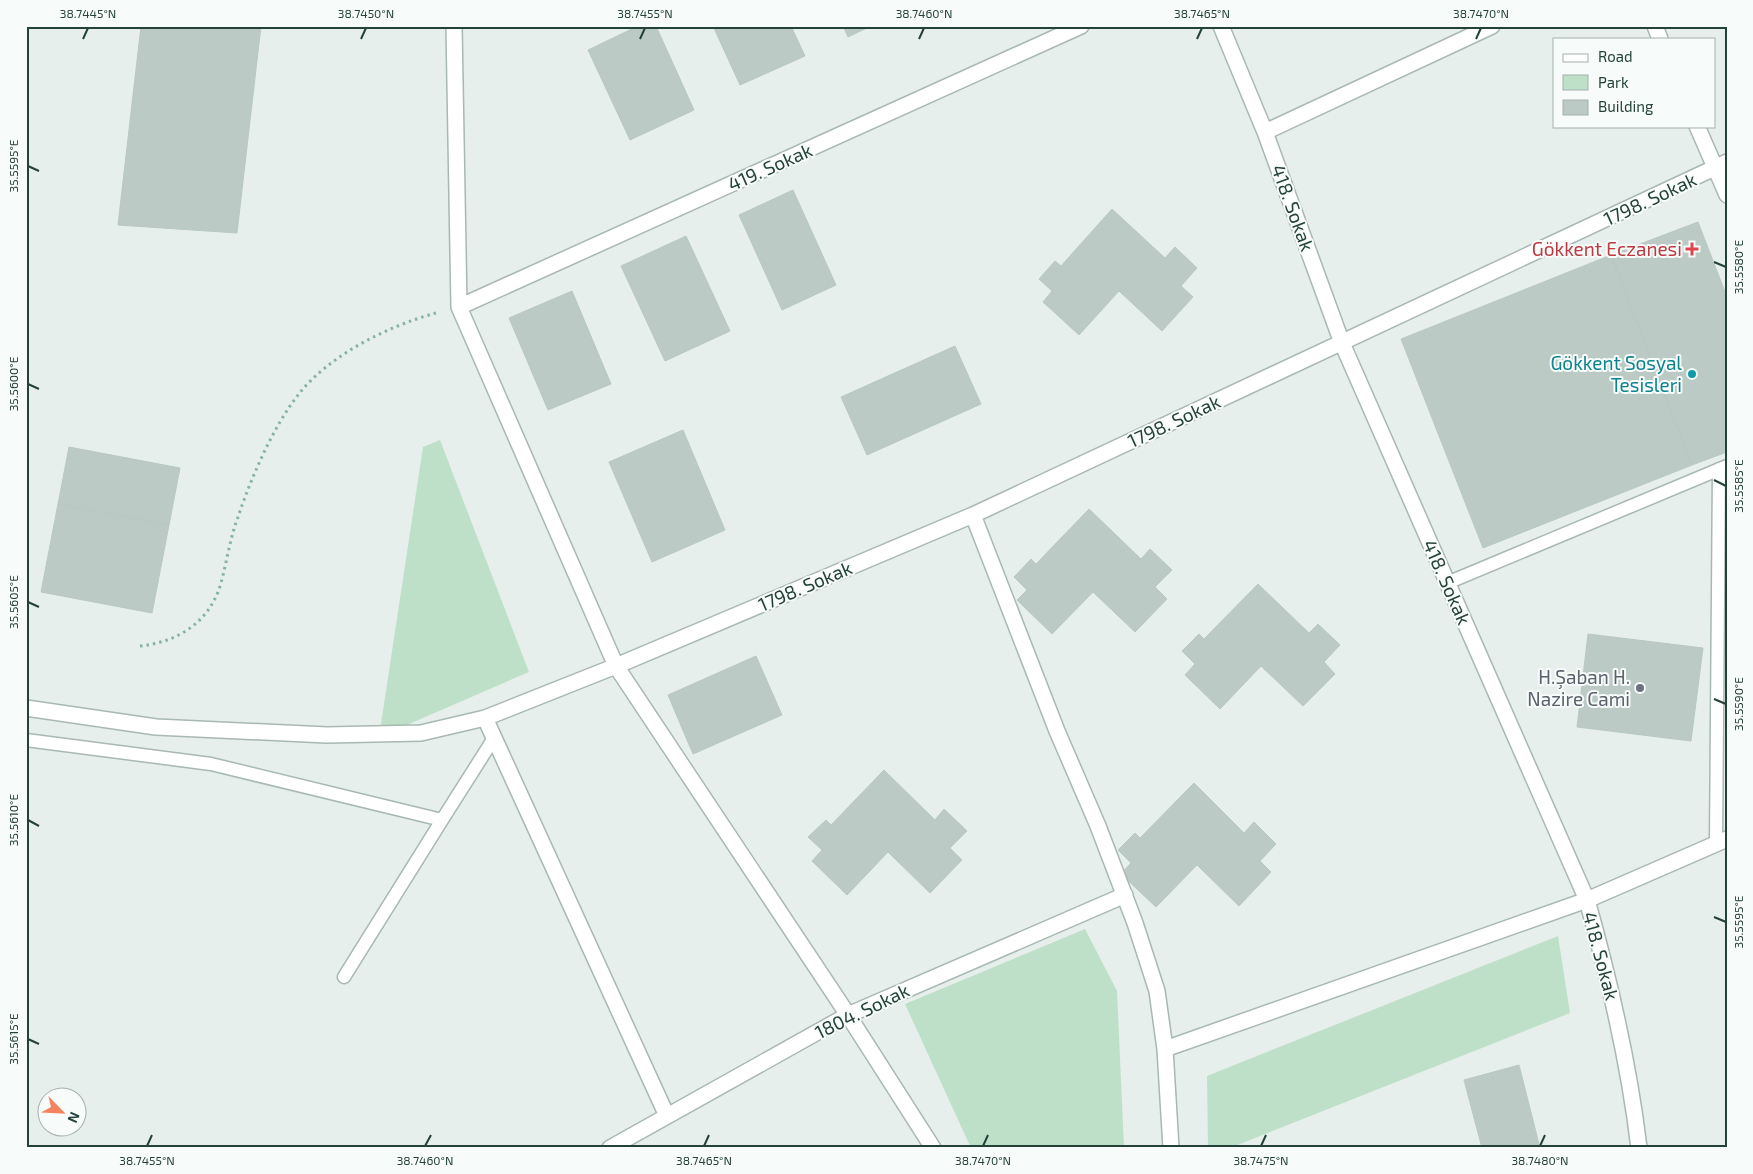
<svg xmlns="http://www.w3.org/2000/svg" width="1753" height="1174" viewBox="0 0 1753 1174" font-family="'Exo 2',sans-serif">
<rect width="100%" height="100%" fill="#e6efeb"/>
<!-- green -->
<path fill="#bfe0c8" d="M440 440 529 672 379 737 423 447Z
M1085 929 1117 991 1124 1148H971L905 1004Z
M1558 936 1570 1013 1230 1148H1208L1207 1076Z"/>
<!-- building -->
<path fill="#bbcac4" stroke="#b8c9c2" d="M141 26H261L237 233 118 225Z
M638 26H656L694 110 630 140 588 50Z
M713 26H791L805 56 740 85Z
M843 26H871L848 37Z
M793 190 836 285 782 310 739 215Z
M1112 209 1165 258 1175 247 1197 268 1181 286 1193 297 1162 331 1119 291 1079 335 1043 302 1052 291 1039 279 1055 261 1061 266Z
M1698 222 1727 297V452L1692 465 1611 255Z
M686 236 730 331 665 361 621 266Z
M1611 255 1692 465 1483 548 1401 339Z
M572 291 611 384 548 410 509 318Z
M955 346 981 404 867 455 841 397Z
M683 430 725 530 652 562 609 462Z
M69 447 180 468 169 525 58 504Z
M58 504 169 525 152 613 41 592Z
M1089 509 1141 559 1150 549 1172 570 1155 587 1167 599 1135 632 1093 592 1052 634 1017 600 1027 590 1014 577 1031 559 1036 564Z
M1258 584 1309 633 1318 624 1340 645 1324 662 1335 674 1303 706 1261 666 1220 709 1185 675 1195 664 1182 651 1199 634 1204 639Z
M1588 634 1703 648 1691 741 1577 727Z
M756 656 782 715 693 754 668 695Z
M884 770 935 820 944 809 967 831 950 848 962 860 930 893 888 852 847 895 812 861 822 850 808 837 826 820 831 825Z
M1194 783 1244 833 1254 822 1276 844 1260 861 1271 872 1239 906 1197 865 1156 907 1121 874 1131 863 1118 850 1135 833 1140 838Z
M1519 1065 1540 1148H1482L1464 1080Z"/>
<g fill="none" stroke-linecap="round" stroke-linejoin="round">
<defs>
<path id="service" d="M1447 583 1727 466
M26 740 211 764 442 820 494 738
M1716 843 1719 469
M344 977 442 820"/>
<path id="minor" d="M454 26 459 307 616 666 848 1015 933 1148
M1221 26 1265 132 1342 343 1587 900C1610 982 1629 1063 1639 1148
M1655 26 1660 39
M1697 126 1727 195
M1265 132 1492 26
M459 307 1081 26
M973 515 1057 731 1098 826 1135 923 1157 991 1165 1049 1171 1148
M26 708 156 727 327 735 421 733 485 718
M1165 1049 1587 900 1727 839
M667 1116 485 718 616 666 973 515 1727 162
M610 1148 848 1015 1125 895"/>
</defs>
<!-- service casing -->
<use href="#service" stroke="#a8b8b2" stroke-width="15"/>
<!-- minor casing -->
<use href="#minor" stroke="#a8b8b2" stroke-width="18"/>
<!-- path -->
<path stroke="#86b3a5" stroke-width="3" stroke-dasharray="2.5 4" stroke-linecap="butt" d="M140 646C178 642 210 622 221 583 227 561 230 538 238 517 251 478 273 427 298 395 329 355 388 326 436 313"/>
<!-- service -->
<use href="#service" stroke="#fff" stroke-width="12"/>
<!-- minor -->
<use href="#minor" stroke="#fff" stroke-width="15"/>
</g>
<!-- ticks -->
<path fill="none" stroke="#24423a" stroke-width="2" d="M83 39 88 28M361 39 366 28M640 39 645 28M919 39 924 28M1197 39 1202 28M1476 39 1481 28M28 166 39 171M1714 262 1726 267M28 384 39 389M1714 480 1726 486M28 602 39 607M1714 699 1726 704M28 820 39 826M1714 917 1726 922M28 1039 39 1044M147 1146 152 1135M425 1146 431 1135M704 1146 709 1135M983 1146 988 1135M1261 1146 1266 1135M1540 1146 1545 1135"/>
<!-- markers -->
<path fill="#e0444e" stroke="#f7fbf9" stroke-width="2" d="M1689.5 241.5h5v5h5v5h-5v5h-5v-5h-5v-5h5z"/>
<circle fill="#0f9aa8" stroke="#f7fbf9" stroke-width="2" cx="1692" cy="374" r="5"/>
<circle fill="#6b7280" stroke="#f7fbf9" stroke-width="2" cx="1640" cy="688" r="5"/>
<g text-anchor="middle" stroke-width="4" stroke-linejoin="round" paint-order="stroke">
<!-- street labels -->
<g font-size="19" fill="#24423a" stroke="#f7fbf9">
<text transform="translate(770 167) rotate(-24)" y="7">419. Sokak</text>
<text transform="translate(1650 199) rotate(-25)" y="7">1798. Sokak</text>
<text transform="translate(1293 208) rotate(70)" y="7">418. Sokak</text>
<text transform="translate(1174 421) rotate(-25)" y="7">1798. Sokak</text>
<text transform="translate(1447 582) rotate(66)" y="7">418. Sokak</text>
<text transform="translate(805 586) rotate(-23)" y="7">1798. Sokak</text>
<text transform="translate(1601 956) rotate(75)" y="7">418. Sokak</text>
<text transform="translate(862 1011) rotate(-26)" y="7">1804. Sokak</text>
</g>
<!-- health labels -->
<g font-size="19" fill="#be3a42" stroke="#f7fbf9" text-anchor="end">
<text x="1682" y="256">Gökkent Eczanesi</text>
</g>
<!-- culture labels -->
<g font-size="19" fill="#0d838f" stroke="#f7fbf9" text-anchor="end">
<text x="1682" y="370">Gökkent Sosyal<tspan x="1682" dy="22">Tesisleri</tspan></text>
</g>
<!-- worship labels -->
<g font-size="19" fill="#5b616d" stroke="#f7fbf9" text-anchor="end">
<text x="1630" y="684">H.Şaban H.<tspan x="1630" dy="22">Nazire Cami</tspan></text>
</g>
</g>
<!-- border -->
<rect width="1753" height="1174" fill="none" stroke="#f7fbf9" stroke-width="55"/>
<!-- legend -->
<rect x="1553" y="38" width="162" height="90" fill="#f7fbf9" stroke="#a3b1ad"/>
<rect x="1563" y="54" width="25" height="8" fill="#ffffff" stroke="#a3b1ad"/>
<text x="1598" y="62" font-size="15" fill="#24423a">Road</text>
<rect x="1563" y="75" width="25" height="15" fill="#bfe0c8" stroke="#a3b1ad"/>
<text x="1598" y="88" font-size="15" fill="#24423a">Park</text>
<rect x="1563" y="100" width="25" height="15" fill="#bbcac4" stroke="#a3b1ad"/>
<text x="1598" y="112" font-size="15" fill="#24423a">Building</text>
<!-- north arrow -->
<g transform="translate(62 1112) rotate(114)"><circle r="24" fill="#f7fbf9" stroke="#a3b1ad"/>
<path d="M0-4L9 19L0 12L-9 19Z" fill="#f4845f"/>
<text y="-8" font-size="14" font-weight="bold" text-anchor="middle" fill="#24423a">N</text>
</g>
<rect x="28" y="28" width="1698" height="1118" fill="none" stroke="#24423a" stroke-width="2"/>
<g font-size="12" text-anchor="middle" fill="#24423a">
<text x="88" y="18">38.7445°N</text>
<text x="366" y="18">38.7450°N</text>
<text x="645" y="18">38.7455°N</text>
<text x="924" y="18">38.7460°N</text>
<text x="1202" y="18">38.7465°N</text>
<text x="1481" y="18">38.7470°N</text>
<text transform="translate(14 166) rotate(-90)" y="4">35.5595°E</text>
<text transform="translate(1739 267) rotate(-90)" y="4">35.5580°E</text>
<text transform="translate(14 384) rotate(-90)" y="4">35.5600°E</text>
<text transform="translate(1739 486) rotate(-90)" y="4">35.5585°E</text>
<text transform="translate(14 602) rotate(-90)" y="4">35.5605°E</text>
<text transform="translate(1739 704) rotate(-90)" y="4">35.5590°E</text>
<text transform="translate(14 820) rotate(-90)" y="4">35.5610°E</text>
<text transform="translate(1739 922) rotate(-90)" y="4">35.5595°E</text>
<text transform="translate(14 1039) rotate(-90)" y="4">35.5615°E</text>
<text x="147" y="1165">38.7455°N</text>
<text x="425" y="1165">38.7460°N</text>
<text x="704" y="1165">38.7465°N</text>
<text x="983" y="1165">38.7470°N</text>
<text x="1261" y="1165">38.7475°N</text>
<text x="1540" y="1165">38.7480°N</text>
</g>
</svg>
